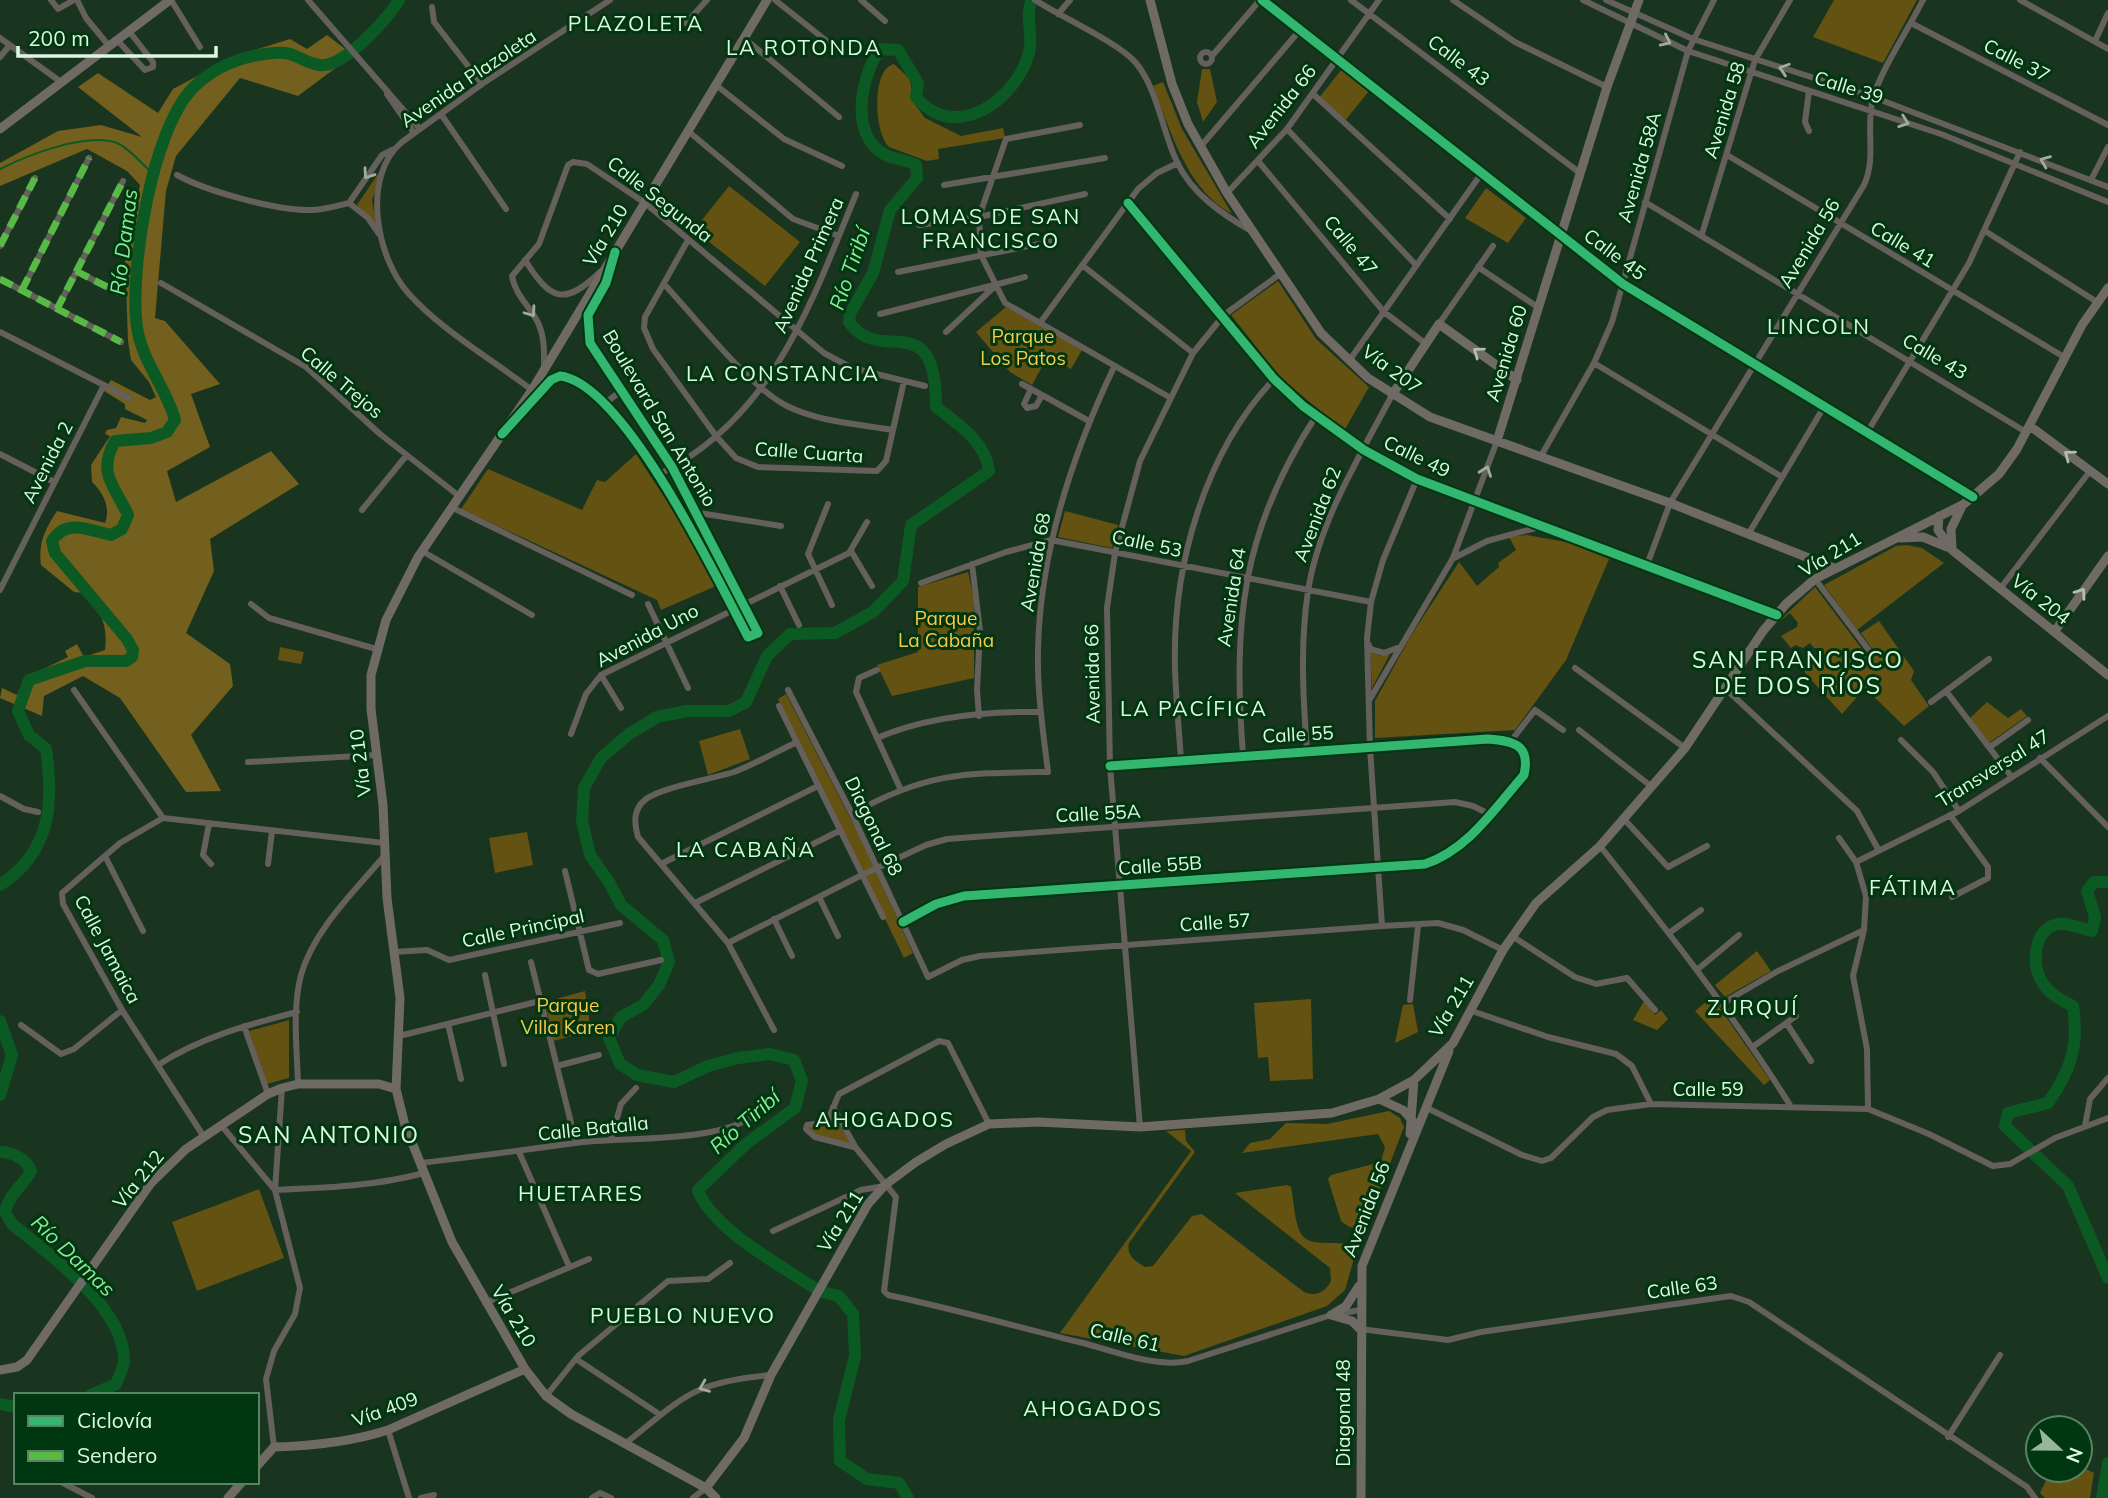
<svg xmlns="http://www.w3.org/2000/svg" width="2108" height="1498" viewBox="0 0 2108 1498" font-family="Mulish,sans-serif">
<rect width="100%" height="100%" fill="#193520"/>
<!-- green -->
<path fill="#635211" d="M1834 0H1917L1883 63 1813 37Z
M894 64 910 79 913 102 925 118 961 136 1003 128 1005 138 938 149 939 159 927 161 889 147C874 133 871 69 894 64Z
M1202 69H1210L1217 102 1203 122 1197 102Z
M1342 69 1369 91 1344 122 1318 99Z
M1163 82 1182 129 1232 214C1186 189 1171 131 1153 86Z
M386 162 372 200 377 229 357 205Z
M729 186 800 242 765 286 694 230Z
M1486 188 1526 218 1508 243 1465 218Z
M1278 281 1316 339 1369 387 1344 431 1281 378 1231 315Z
M1006 307 1082 350 1071 369 1048 356 1032 385 1010 372 976 332Z
M636 454 691 538 716 586 661 610 657 600 461 509 488 469 582 510 597 480 605 482Z
M1065 511 1118 525 1112 548 1058 537Z
M1527 535 1566 542 1609 559 1566 660 1515 730 1375 738V701L1412 634 1459 562 1477 586 1499 567 1498 563 1516 550 1509 537Z
M1907 545 1922 548 1944 563 1857 630 1824 585 1896 546Z
M968 572 974 600V678L892 696 877 665 918 652V587Z
M1815 587 1868 657 1875 653 1861 633 1879 621 1914 671 1911 680 1929 706 1904 726 1865 688 1842 714 1805 673 1804 663 1823 648H1814L1810 643 1803 648 1795 645 1791 648 1781 636 1797 627 1798 623 1790 613 1776 624Z
M280 647 304 652 301 664 278 660Z
M1370 652 1382 656 1390 654 1372 688Z
M786 694 858 833 913 953 904 958 778 699Z
M1987 702 2008 718 2021 709 2027 716 1989 743 1970 718Z
M740 729 750 759 708 775 699 741Z
M527 832 533 865 495 873 489 838Z
M1757 951 1771 971 1725 997 1715 985Z
M585 991 591 1031 553 1041 545 1002Z
M1712 997 1770 1080 1764 1085 1695 1011Z
M1311 999 1313 1079 1270 1081 1268 1057 1258 1058 1254 1003Z
M1644 1001 1655 1015 1661 1010 1668 1019 1657 1030 1633 1020Z
M1413 1004 1418 1032 1395 1043 1403 1005Z
M289 1020V1078L267 1084 249 1031Z
M1389 1111 1400 1118 1404 1127 1367 1223C1360 1232 1349 1228 1341 1221L1328 1179 1331 1175 1381 1162 1385 1147 1378 1134 1242 1153 1250 1143 1270 1139 1286 1123 1327 1124Z
M833 1114 850 1143 815 1136 808 1126H819Z
M1185 1130 1186 1141 1195 1152 1129 1243C1126 1256 1135 1261 1145 1267L1153 1266 1192 1216 1202 1214 1304 1292C1316 1297 1325 1292 1331 1281L1330 1268 1235 1193 1287 1185 1291 1187C1294 1201 1294 1219 1300 1232 1309 1251 1341 1237 1357 1248L1345 1290 1327 1306 1184 1356 1060 1333 1191 1151 1166 1131Z
M259 1189 284 1258 197 1291 172 1222Z
M2080 1466 2094 1473 2090 1498H2045L2040 1493 2051 1470H2080Z"/>
<!-- forest -->
<path fill="#735f1e" d="M327 35 353 55 298 96 240 78 176 156 166 191 155 318 165 321 220 384 191 394 210 447 167 471 176 502 271 451 299 484 210 539 214 571 186 633 230 664 233 686 191 735 221 791 186 792 120 698 83 676 44 696 42 716 0 698 2 688 17 695 25 678 68 657 65 651 77 644 84 657 105 650C108 625 101 611 84 593L74 592 41 565C38 544 45 529 57 511L105 523C111 508 103 492 92 482L91 465 110 436 105 434 107 430 116 428 121 417 145 423 147 420 125 409V404L104 391 111 380 150 400 156 397 149 382 131 360 128 341 125 255 140 185 127 171 87 149 0 186V163L58 131 101 125 142 137 78 87 98 73 158 113 173 89 233 57 290 39 307 49Z"/>
<g fill="none" stroke-linecap="round" stroke-linejoin="round">
<!-- stream -->
<path stroke="#0b5a24" stroke-width="2" d="M0 169C28 155 86 132 117 143 129 148 141 163 151 172"/>
<!-- river -->
<path stroke="#0b5a24" stroke-width="12" d="M2108 882H2094L2087 891 2095 917 2092 931C2083 929 2074 925 2065 924 2037 921 2030 958 2040 978 2047 993 2059 999 2073 1006 2079 1046 2071 1070 2048 1103L2008 1113 2005 1126 2068 1186 2108 1278
M0 885C51 852 54 803 46 749L29 735 18 711 29 680 85 661H126L132 657 133 650 127 639 55 553 52 541C66 518 89 530 111 535L122 529 128 515C114 485 97 473 115 441L151 438 167 432 175 420C166 387 142 362 137 327 129 271 152 129 193 88 210 71 230 61 253 56 263 54 280 51 290 54 300 57 308 64 320 65 344 68 387 19 399 0
M0 1021 12 1055 0 1095
M0 1152C13 1152 26 1159 31 1171 22 1187 9 1194 5 1212L12 1224C50 1255 122 1306 124 1358 125 1366 119 1376 116 1384L91 1395
M816 1289C783 1267 711 1228 698 1190L747 1143 795 1108 802 1081 794 1060 770 1054 738 1058 708 1066 674 1082 637 1075 620 1064 609 1038 621 1017 643 1005 659 985 669 962 663 940 621 905 609 882 590 855 582 821 584 788 601 758 629 734 657 717 687 711H729L746 702 767 656 790 634 835 633 873 612 903 581 911 525 989 471C986 442 957 423 936 407 936 303 882 368 849 322L850 314 873 273 890 210 917 178 916 165C906 159 894 160 884 154 849 134 861 76 880 49L898 50 918 83 916 97C955 144 1016 100 1029 53 1034 35 1024 16 1032 0
M822 1292 839 1296 853 1314 855 1356 839 1420 840 1461 867 1479 899 1483 908 1498
M0 1404 16 1407
M2102 1498 2108 1463"/>
<!-- street -->
<path stroke="#65605c" stroke-width="6" d="M51 0 58 9 74 0
M77 0 86 18 109 46
M171 0 200 47
M308 0 420 129
M775 0 843 54
M861 0 885 21
M1035 0C1061 17 1118 42 1136 63 1158 90 1162 131 1177 162 1192 194 1222 214 1251 231
M1262 0 1623 284 1973 497
M1351 0 1580 173
M1453 0 1515 42 1607 87
M1583 0 1688 51 1941 134 2108 202
M1606 0 1693 39 1873 97 2108 187
M2020 0 2108 49
M432 7 434 22 482 84
M1058 14 1070 0
M686 23 707 0
M1911 23 2108 125
M0 38 61 82
M744 38 839 117
M117 40 145 70 153 67V62L129 31
M2095 41 2108 13
M1200 58a6 6 0 1 1 12 0a6 6 0 1 1-12 0Z
M1212 56 1260 0
M0 57 10 45
M716 85 784 139 842 166
M387 94 414 133
M1313 94 1450 219
M441 114 506 209
M1080 125 1006 139 979 217 981 255 1005 303 1169 397
M1287 129 1416 265
M688 131 793 219 839 236
M1809 131 1805 122 1809 91
M1201 146 1300 30
M1727 155 2064 357
M1258 161 1384 312 1426 344
M177 175C206 191 277 211 311 210 324 210 336 206 349 203L368 218 379 234
M2091 180 2108 147
M944 185 1105 158
M1227 193 1287 129 1379 0
M1645 202 2026 432
M349 203 382 155 392 150
M1128 203 1274 379 1303 406 1364 450 1417 479 1777 615
M919 225 979 217 1085 194
M1985 231 2097 302
M1702 234 1755 60 1790 0
M688 240 645 317 644 328 653 349 716 436 736 458 758 467 877 471 886 461 904 381
M0 246 35 178
M525 260C550 300 564 307 600 272
M1082 265 1193 353
M1478 267 1539 308
M76 271 119 293
M898 272 1054 241
M0 279 121 342
M161 283 306 367 380 434 459 496
M664 284C695 317 749 387 787 406 819 422 858 424 893 430
M22 290 89 158
M57 309 123 181
M880 314 1025 277
M1040 323 1138 189 1157 173 1178 163
M1439 324 1493 246
M0 332 129 398
M946 332 994 287
M1349 361 1481 174
M1594 363 1782 477
M544 370C544 354 545 339 539 325 532 308 515 296 512 276L539 244 568 165 573 162 587 164 645 203 824 353 852 368 925 386
M1022 384 1089 421
M1031 389 1024 404 1027 408 1036 406 1042 395
M532 390C494 361 440 329 409 294 376 258 361 176 402 142L482 84 610 0
M604 404 621 391
M509 428 551 380 560 376C624 383 718 581 748 637L758 633 672 467 590 343 588 315 606 283 613 261
M1868 431 1969 263 2020 152
M0 454 54 482
M1541 456 1594 363 1612 322 1688 51 1714 0
M660 474C773 417 811 304 856 194
M828 504 808 554 832 605
M451 507 632 595
M362 510 406 456
M699 513 781 526
M1749 533 1825 405
M422 551 532 615
M851 551 872 586
M1454 558 1487 541 1539 527
M972 564 980 631 977 690 979 716
M1647 565 1670 503 1864 185C1877 157 1865 127 1873 98 1881 70 1909 28 1923 0
M1815 579 1871 653
M921 583 1006 552 1051 540 1371 602
M780 586 799 625
M2000 589 2090 471
M0 590 104 385
M251 604 269 618 376 649
M648 604 688 688
M1369 645 1370 649 1384 653 1397 648
M1575 668 1685 748
M877 670 859 678 856 692 900 788
M601 675 621 708
M74 690 163 818
M788 690 852 814 928 977 962 960 980 956 1382 926 1438 923 1463 930 1503 950
M1727 690 1857 811 1878 849
M1946 691 2011 776
M1370 699 1453 558 1497 441
M1931 702 1989 659
M779 706 883 917
M1579 730 1652 787
M571 734 586 694 601 675 849 553 867 522
M877 738C928 716 985 711 1041 712
M1901 740 1933 772 1959 811
M1511 741 1535 710 1563 730
M1990 747 2028 720
M1307 751C1303 697 1300 644 1308 591 1319 521 1360 456 1392 395
M1243 755C1233 622 1241 531 1316 416
M2040 758 2108 827
M1181 760C1179 730 1176 700 1175 669 1172 567 1204 453 1274 379
M248 762 377 755
M0 796 24 809 38 812
M852 814C926 772 965 773 1048 772 1043 731 1037 691 1038 650 1040 551 1072 455 1114 367
M1950 815 1988 867V878L1952 897
M1624 819 1668 867 1707 846
M209 824 203 855 211 864
M1839 838 1856 862 1866 896 1864 930 1853 976 1867 1049 1868 1109
M1600 846C1667 930 1733 1014 1790 1105
M105 856 143 931
M1856 862 1959 811 2108 716
M268 864 272 831
M661 864 818 786
M565 871 589 970 598 974 661 960
M819 897 838 936
M697 902 839 831
M774 919 792 956
M903 922 936 904 964 896 1425 864C1468 850 1495 808 1524 775 1531 744 1513 741 1488 739L1110 766
M1382 926 1370 748 1367 638 1371 602 1383 560 1417 479
M1669 933 1701 910
M1512 936 1575 977 1596 984 1627 978 1655 1010
M728 943 862 875 926 845 947 839 1455 802 1473 806 1489 814
M393 952 427 950 449 960 620 923
M531 962 576 1143
M1698 969 1739 935
M485 975 504 1064
M1410 1000 1418 926
M1723 1003 1778 971 1864 930
M1472 1011 1548 1037 1616 1054 1632 1066 1651 1104
M448 1024 461 1079
M1787 1024 1811 1061
M21 1025 61 1054 74 1049 122 1010
M244 1026 268 1094
M774 1030 728 943 638 837C634 822 633 809 646 799 662 787 712 779 734 772 755 764 776 752 797 742
M399 1036 540 1001
M1754 1046 1796 1016
M158 1065C201 1037 247 1025 297 1012
M557 1066 599 1055
M298 1084C297 1050 292 1009 301 975 314 929 356 890 385 855
M833 1107 856 1148 896 1197 884 1291 888 1295C954 1309 1018 1327 1083 1343 1114 1351 1155 1368 1188 1361L1331 1315 1360 1310
M1425 1107 1522 1155 1542 1161 1551 1158 1593 1117 1607 1110 1651 1104 1868 1109 1929 1134 1993 1166 2010 1164 2055 1138 2108 1118
M221 1125 275 1190 300 1288 295 1314 274 1351 266 1379 274 1447
M2085 1126 2090 1099 2108 1078
M1140 1127 1110 766 1107 608 1115 553 1140 461 1193 353 1224 315 1280 274
M204 1137 122 1010 63 904 62 893 120 843 163 818 384 843
M611 1139 621 1104 636 1088
M854 1147 815 1137 806 1129 807 1125 827 1122 839 1094 939 1041 948 1043 989 1124
M519 1152 569 1266
M421 1163C472 1157 524 1150 575 1143 628 1136 721 1145 763 1110
M275 1190C325 1188 376 1186 424 1173
M275 1190 282 1088
M773 1231 861 1190 884 1186
M485 1303 589 1259
M1360 1329 1448 1340 1481 1332 1731 1296 1749 1302 2027 1487 2035 1498
M576 1359 659 1414
M546 1396 578 1356 668 1281 708 1279 730 1263
M388 1430 409 1498
M1948 1437 2000 1355
M626 1443C685 1396 692 1382 771 1375
M61 1482 92 1498
M421 1498 434 1495
M592 1498 600 1493 611 1498
M693 1498 706 1488"/>
<!-- secondary -->
<path stroke="#706a65" stroke-width="9" d="M1150 0 1172 84 1188 124 1227 193 1321 333 1368 378 1430 417 1670 503 1834 568
M0 129 170 0
M1392 395 1439 324 1517 380
M2030 426 2108 484
M1497 441 1607 87 1639 0
M1939 516 1938 530 1952 550 2108 675
M1900 538 1923 537 1947 547
M1952 549 1951 529 1962 506
M2055 631 2108 556
M1379 1099 1403 1110 1412 1120
M1410 1134 1414 1080
M1331 1315 1346 1306 1359 1286
M1331 1315 1352 1321 1360 1329
M0 1370 17 1367 27 1360 151 1183 186 1149 268 1094 282 1088 298 1084H379L396 1089
M257 1466 274 1447C313 1446 351 1442 388 1430L525 1369
M706 1488 744 1438 771 1375 868 1204 885 1185 916 1162 946 1144 989 1124 1038 1122 1140 1127 1332 1113 1379 1099 1414 1080 1453 1043 1503 950 1536 903 1600 846 1685 748 1763 631 1786 604 1815 579 1964 504 1999 474 2017 449 2082 325 2108 288
M228 1498 242 1482
M716 1498 706 1488 571 1414 546 1396 525 1369 452 1242 405 1125 396 1089 400 998 387 898 383 805 371 709V675L386 620 418 557 532 390 767 0
M1361 1498 1362 1266 1449 1051"/>
<!-- quiet -->
<path stroke="#58b947" stroke-width="7" stroke-dasharray="14 7" stroke-linecap="butt" d="M0 246 35 178
M76 271 119 293
M0 279 121 342
M22 290 89 158
M57 309 123 181"/>
<defs>
<path id="cycleway" d="M1262 0 1623 284 1973 497
M1128 203 1274 379 1303 406 1364 450 1417 479 1777 615
M502 434 551 380 560 376C624 383 718 581 748 637L758 633 672 467 590 343 588 315 606 283 615 252
M903 922 936 904 964 896 1425 864C1468 850 1495 808 1524 775 1531 744 1513 741 1488 739L1110 766"/>
</defs>
<!-- cycleway casing -->
<use href="#cycleway" stroke="#003610" stroke-width="13"/>
<!-- cycleway -->
<use href="#cycleway" stroke="#33b770" stroke-width="9"/>
</g>
<!-- one-way arrows -->
<defs><path id="oneway-chevron" d="M-2-3.5L2.5 0L-2 3.5" fill="none" stroke-width="1.6" stroke-linecap="round" stroke-linejoin="round" transform="scale(1.75)"/></defs>
<g stroke="#a1ac9e">
<use href="#oneway-chevron" transform="translate(1666 41) rotate(25)"/>
<use href="#oneway-chevron" transform="translate(1784 69) rotate(-162)"/>
<use href="#oneway-chevron" transform="translate(1904 122) rotate(19)"/>
<use href="#oneway-chevron" transform="translate(2045 161) rotate(-158)"/>
<use href="#oneway-chevron" transform="translate(368 174) rotate(125)"/>
<use href="#oneway-chevron" transform="translate(531 312) rotate(54)"/>
<use href="#oneway-chevron" transform="translate(1486 471) rotate(-70)"/>
<use href="#oneway-chevron" transform="translate(704 1387) rotate(158)"/>
</g>
<g stroke="#b1bfaf">
<use href="#oneway-chevron" transform="translate(1478 352) rotate(-144)"/>
<use href="#oneway-chevron" transform="translate(2069 455) rotate(-143)"/>
<use href="#oneway-chevron" transform="translate(2081 593) rotate(-55)"/>
</g>
<g text-anchor="middle" stroke-width="6" stroke-linejoin="round" paint-order="stroke">
<!-- street labels -->
<g font-size="19" fill="#ddf8e0" stroke="#003610">
<text transform="translate(1459 60) rotate(37)" y="7">Calle 43</text>
<text transform="translate(2017 60) rotate(27)" y="7">Calle 37</text>
<text transform="translate(468 78) rotate(-34)" y="7">Avenida Plazoleta</text>
<text transform="translate(1849 87) rotate(17)" y="7">Calle 39</text>
<text transform="translate(1281 106) rotate(-52)" y="7">Avenida 66</text>
<text transform="translate(1724 110) rotate(-73)" y="7">Avenida 58</text>
<text transform="translate(1639 167) rotate(-74)" y="7">Avenida 58A</text>
<text transform="translate(660 199) rotate(38)" y="7">Calle Segunda</text>
<text transform="translate(605 235) rotate(-59)" y="7">Vía 210</text>
<text transform="translate(1809 243) rotate(-59)" y="7">Avenida 56</text>
<text transform="translate(1903 244) rotate(31)" y="7">Calle 41</text>
<text transform="translate(1351 245) rotate(50)" y="7">Calle 47</text>
<text transform="translate(1615 254) rotate(37)" y="7">Calle 45</text>
<text transform="translate(808 265) rotate(-66)" y="7">Avenida Primera</text>
<text transform="translate(1506 353) rotate(-73)" y="7">Avenida 60</text>
<text transform="translate(1935 356) rotate(30)" y="7">Calle 43</text>
<text transform="translate(1392 369) rotate(36)" y="7">Vía 207</text>
<text transform="translate(342 382) rotate(40)" y="7">Calle Trejos</text>
<text transform="translate(660 418) rotate(59)" y="7">Boulevard San Antonio</text>
<text transform="translate(809 452) rotate(4)" y="7">Calle Cuarta</text>
<text transform="translate(1417 456) rotate(26)" y="7">Calle 49</text>
<text transform="translate(47 462) rotate(-63)" y="7">Avenida 2</text>
<text transform="translate(1317 514) rotate(-69)" y="7">Avenida 62</text>
<text transform="translate(1147 543) rotate(12)" y="7">Calle 53</text>
<text transform="translate(1830 554) rotate(-31)" y="7">Vía 211</text>
<text transform="translate(1035 562) rotate(-80)" y="7">Avenida 68</text>
<text transform="translate(1231 597) rotate(-81)" y="7">Avenida 64</text>
<text transform="translate(2041 599) rotate(38)" y="7">Vía 204</text>
<text transform="translate(647 635) rotate(-28)" y="7">Avenida Uno</text>
<text transform="translate(1092 674) rotate(-91)" y="7">Avenida 66</text>
<text transform="translate(1298 734) rotate(-3)" y="7">Calle 55</text>
<text transform="translate(360 763) rotate(-97)" y="7">Vía 210</text>
<text transform="translate(1993 768) rotate(-32)" y="7">Transversal 47</text>
<text transform="translate(1098 813) rotate(-3)" y="7">Calle 55A</text>
<text transform="translate(874 826) rotate(64)" y="7">Diagonal 68</text>
<text transform="translate(1160 865) rotate(-4)" y="7">Calle 55B</text>
<text transform="translate(1215 922) rotate(-4)" y="7">Calle 57</text>
<text transform="translate(523 928) rotate(-12)" y="7">Calle Principal</text>
<text transform="translate(108 949) rotate(62)" y="7">Calle Jamaica</text>
<text transform="translate(1451 1006) rotate(-59)" y="7">Vía 211</text>
<text x="1708" y="1096">Calle 59</text>
<text transform="translate(593 1128) rotate(-6)" y="7">Calle Batalla</text>
<text transform="translate(138 1179) rotate(-51)" y="7">Vía 212</text>
<text transform="translate(1366 1209) rotate(-69)" y="7">Avenida 56</text>
<text transform="translate(840 1221) rotate(-58)" y="7">Vía 211</text>
<text transform="translate(1682 1287) rotate(-8)" y="7">Calle 63</text>
<text transform="translate(514 1316) rotate(59)" y="7">Vía 210</text>
<text transform="translate(1125 1337) rotate(13)" y="7">Calle 61</text>
<text transform="translate(385 1409) rotate(-20)" y="7">Vía 409</text>
<text transform="translate(1343 1413) rotate(-90)" y="7">Diagonal 48</text>
</g>
<!-- park labels -->
<g font-size="19" fill="#f7c94c" stroke="#003610">
<text x="1023" y="343">Parque<tspan x="1023" dy="22">Los Patos</tspan></text>
<text x="946" y="625">Parque<tspan x="946" dy="22">La Cabaña</tspan></text>
<text x="568" y="1012">Parque<tspan x="568" dy="22">Villa Karen</tspan></text>
</g>
<!-- neighbourhood labels -->
<g font-size="21" letter-spacing="2" fill="#ddf8e0" stroke="#003610">
<text x="636" y="31">PLAZOLETA</text>
<text x="804" y="55">LA ROTONDA</text>
<text x="991" y="224">LOMAS DE SAN<tspan x="991" dy="24">FRANCISCO</tspan></text>
<text x="1819" y="334">LINCOLN</text>
<text x="783" y="381">LA CONSTANCIA</text>
<text x="1194" y="716">LA PACÍFICA</text>
<text x="746" y="857">LA CABAÑA</text>
<text x="1913" y="895">FÁTIMA</text>
<text x="1753" y="1015">ZURQUÍ</text>
<text x="885" y="1127">AHOGADOS</text>
<text x="581" y="1201">HUETARES</text>
<text x="683" y="1323">PUEBLO NUEVO</text>
<text x="1093" y="1416">AHOGADOS</text>
</g>
<!-- water labels -->
<g font-size="21" font-style="italic" fill="#87ea97" stroke="#003610">
<text transform="translate(124 242) rotate(-83)" y="7">Río Damas</text>
<text transform="translate(850 269) rotate(-71)" y="7">Río Tiribí</text>
<text transform="translate(745 1122) rotate(-41)" y="7">Río Tiribí</text>
<text transform="translate(73 1256) rotate(44)" y="7">Río Damas</text>
</g>
<!-- quarter labels -->
<g font-size="23" letter-spacing="2" fill="#ddf8e0" stroke="#003610">
<text x="1798" y="668">SAN FRANCISCO<tspan x="1798" dy="26">DE DOS RÍOS</tspan></text>
<text x="329" y="1143">SAN ANTONIO</text>
</g>
</g>
<!-- legend -->
<rect x="14" y="1393" width="245" height="91" fill="#003610" stroke="#588463" stroke-width="2"/>
<rect x="28" y="1416" width="35" height="10" fill="#33b770" stroke="#588463" stroke-width="2"/>
<text x="77" y="1428" font-size="21" fill="#ddf8e0">Ciclovía</text>
<rect x="28" y="1451" width="35" height="10" fill="#58b947" stroke="#588463" stroke-width="2"/>
<text x="77" y="1463" font-size="21" fill="#ddf8e0">Sendero</text>
<!-- north arrow -->
<g transform="translate(2059 1449) rotate(112)"><circle r="33" fill="#003610" stroke="#588463" stroke-width="2"/>
<path d="M0-5L12 26L0 18L-12 26Z" fill="#98b49d"/>
<text y="-10" font-size="19" font-weight="bold" text-anchor="middle" fill="#ddf8e0">N</text>
</g>
<!-- scale -->
<path d="M18 46v10h198v-10" fill="none" stroke="#ddf8e0" stroke-width="3.5"/>
<text x="28" y="46" font-size="21" fill="#ddf8e0" stroke="#003610" stroke-width="5" paint-order="stroke">200 m</text>
</svg>
